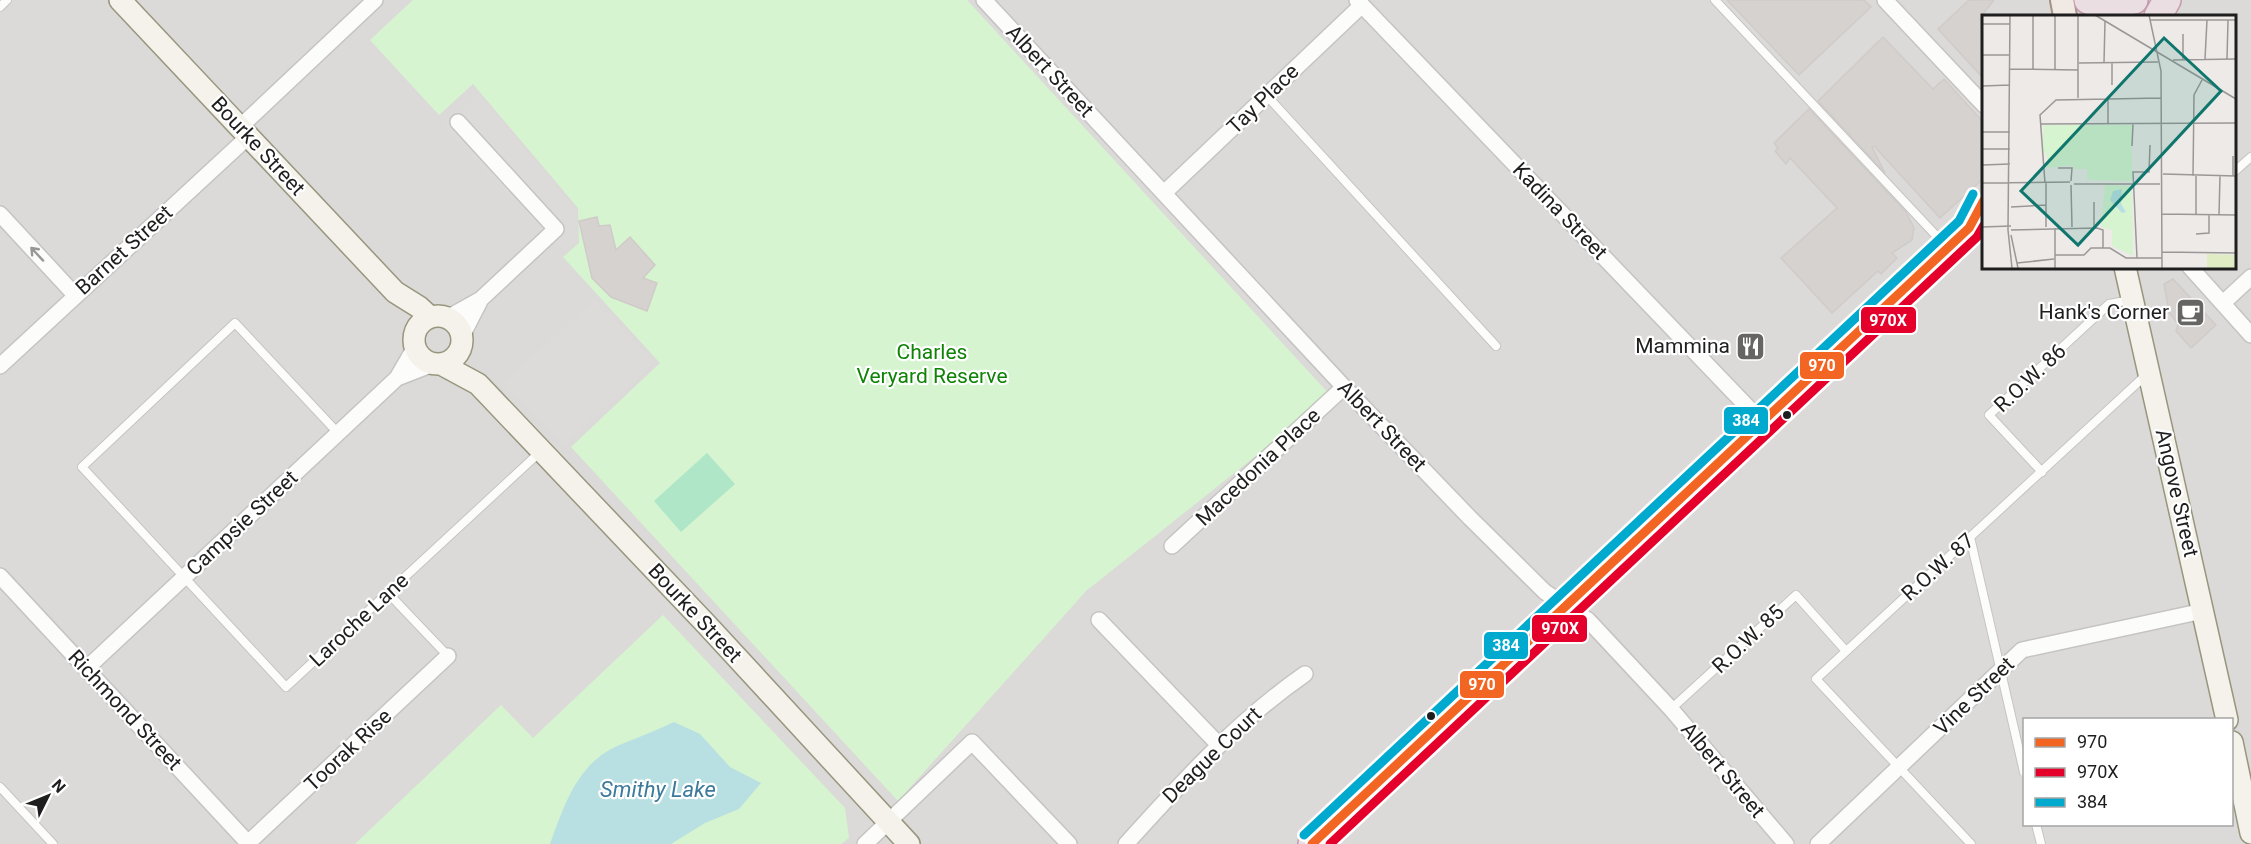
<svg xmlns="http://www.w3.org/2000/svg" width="2251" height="844" viewBox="0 0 2251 844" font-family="Roboto,sans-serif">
<rect width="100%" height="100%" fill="#edeae7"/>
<!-- residential -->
<path fill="#dcdad8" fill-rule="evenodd" d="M0 0H2251V844H0ZM1984 16H2234V267H1984ZM2024 720H2232V824H2024Z"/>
<!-- park -->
<path fill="#d6f4d0" d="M413 0H967L1331 396 1086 591 898 801 571 447 660 363 563 257 579 243 578 208 473 84 439 115 370 40Z
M663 615 845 808 849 838 841 844H355L501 705 533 738Z"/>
<!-- pitch -->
<path fill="#afe6c7" d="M707 453 735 484 681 532 654 501Z"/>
<!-- parking -->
<path fill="#dddbda" d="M478 94 577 211 578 241 564 251 443 127Z
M595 300 654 362 564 445 504 383Z"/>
<!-- water -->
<path fill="#b8e0e2" d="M674 722 700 734 730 767 761 783 739 809 705 823 671 844H550C564 806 577 764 617 746 636 738 655 731 674 722Z"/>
<!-- building -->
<path fill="#d5d2d0" stroke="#d0cbc8" stroke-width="1.5" d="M1727 0H1864L1871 7 1799 75Z
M1969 0H1994L1983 14 1984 79 1938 29Z
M1883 37 1933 89 1944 79 1984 123V178L1940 218 1874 146 1872 147 1885 173 1818 101Z
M1809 109 1906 212 1914 228 1912 240 1892 253 1897 258 1881 274 1878 271 1832 313 1781 258 1837 208 1790 158 1786 164 1775 151 1778 148 1774 143Z
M597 217 599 226 610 225 616 250 630 237 655 265 643 278 657 283 647 311 611 297 592 278 579 221Z
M2173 279 2216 325 2191 348 2176 331 2178 324 2169 312 2164 284Z"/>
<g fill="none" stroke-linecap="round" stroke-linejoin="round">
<defs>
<path id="lane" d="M1715 0 1944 244
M0 7 7 0
M1267 96 1496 346
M2234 172 2251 157
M338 433 235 323 82 467 286 687 540 452
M2042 472 1989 415 2109 304 2131 300
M1970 537 2024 772
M388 593 448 656
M1671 709 1796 595 1846 651
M0 787 53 844
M2036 824 2041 844
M1971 844 1816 679 2146 375"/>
<path id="street" d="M984 0 1344 387 1470 518 1545 592 1588 620 1671 709 1786 844
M1357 0 1763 423
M1885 0 1984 105
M240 127 375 0
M1164 193 1362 5
M0 214 75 295
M2190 267 2251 335
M2223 303 2251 277
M447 318 481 299 556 229 458 122
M462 336 481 299
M0 366 249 136
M397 378 433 364
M1172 546 1344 387
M0 576 249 844
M1099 620 1219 745
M87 668 397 378 415 347
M248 843 448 656
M865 844 972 742 1069 844
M1126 844C1181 783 1237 721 1305 674
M1818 844 2022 650 2203 611"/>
<path id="secondary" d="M120 0 395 292 419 307 430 317
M2125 267 2227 720
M414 340a24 24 0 1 1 48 0a24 24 0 1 1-48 0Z
M441 364 478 384 707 625 909 844
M2232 742 2251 833"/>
<path id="primary" d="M2062 0 2065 16"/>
<path id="highway" d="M2088 0 2103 6 2134 0
M2158 16 2167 0
M1312 844 1969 228 1984 221"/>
</defs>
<!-- lane casing -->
<use href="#lane" stroke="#c5c4c3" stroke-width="10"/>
<!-- street casing -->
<use href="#street" stroke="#c5c4c3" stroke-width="18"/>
<!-- secondary casing -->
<use href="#secondary" stroke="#98967e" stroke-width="24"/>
<!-- primary casing -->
<use href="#primary" stroke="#a39483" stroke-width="26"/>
<!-- highway casing -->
<use href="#highway" stroke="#c49cae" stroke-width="30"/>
<!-- lane -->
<use href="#lane" stroke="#fcfcfb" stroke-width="8"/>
<!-- street -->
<use href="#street" stroke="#fcfcfb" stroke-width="15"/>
<!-- secondary -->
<use href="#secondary" stroke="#f4f2ea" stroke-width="21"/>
<!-- primary -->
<use href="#primary" stroke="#f1e9e4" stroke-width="22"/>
<!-- highway -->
<use href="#highway" stroke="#eadee2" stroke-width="27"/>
<defs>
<path id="bus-1" d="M1312 844 1969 228 1984 200"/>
<path id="bus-2" d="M1330 844 1977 237 1984 225"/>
<path id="bus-3" d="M1304 835 1959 221 1973 194"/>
</defs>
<!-- bus-1 casing -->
<use href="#bus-1" stroke="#fff" stroke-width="14"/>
<!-- bus-2 casing -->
<use href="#bus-2" stroke="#fff" stroke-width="14"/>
<!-- bus-3 casing -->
<use href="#bus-3" stroke="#fff" stroke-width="14"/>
<!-- bus-1 -->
<use href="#bus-1" stroke="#f26522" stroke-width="9"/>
<!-- bus-2 -->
<use href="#bus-2" stroke="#e4002b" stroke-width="9"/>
<!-- bus-3 -->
<use href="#bus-3" stroke="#00a9ce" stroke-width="9"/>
</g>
<!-- one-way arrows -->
<defs><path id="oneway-shaft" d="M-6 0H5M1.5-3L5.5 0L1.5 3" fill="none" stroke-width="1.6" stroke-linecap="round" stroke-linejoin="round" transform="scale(1.5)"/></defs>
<use stroke="#989898" href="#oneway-shaft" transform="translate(37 254) rotate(-133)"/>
<!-- icons -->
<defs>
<symbol id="cafe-square" viewBox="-11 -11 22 22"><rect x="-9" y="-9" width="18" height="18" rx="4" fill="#666564" stroke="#fff"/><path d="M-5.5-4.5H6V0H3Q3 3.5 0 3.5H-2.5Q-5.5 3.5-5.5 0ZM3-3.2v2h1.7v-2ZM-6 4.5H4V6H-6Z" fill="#fff"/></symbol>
<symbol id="restaurant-square" viewBox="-11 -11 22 22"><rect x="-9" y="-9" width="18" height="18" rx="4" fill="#666564" stroke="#fff"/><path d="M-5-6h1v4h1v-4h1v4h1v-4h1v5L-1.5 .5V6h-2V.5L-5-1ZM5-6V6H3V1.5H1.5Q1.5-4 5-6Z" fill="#fff"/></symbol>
</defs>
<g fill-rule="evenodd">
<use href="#cafe-square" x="2174" y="296" width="33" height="33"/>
<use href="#restaurant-square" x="1734" y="330" width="33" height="33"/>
</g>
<!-- markers -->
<g fill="#1e1e1e" stroke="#fff" stroke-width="2">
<circle cx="1787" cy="415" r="5"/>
<circle cx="1431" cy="716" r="5"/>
</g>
<g text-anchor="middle" stroke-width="4.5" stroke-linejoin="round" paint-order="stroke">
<!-- street labels -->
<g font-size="21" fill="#1e1e1e" stroke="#fff">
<text transform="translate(1050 71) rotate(47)" y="7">Albert Street</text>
<text transform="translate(1263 99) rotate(-44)" y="7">Tay Place</text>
<text transform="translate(258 146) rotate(47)" y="7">Bourke Street</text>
<text transform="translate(1560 211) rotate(46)" y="7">Kadina Street</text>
<text transform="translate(124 250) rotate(-42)" y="7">Barnet Street</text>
<text transform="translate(2030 378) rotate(-43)" y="7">R.O.W. 86</text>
<text transform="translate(1382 426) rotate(46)" y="7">Albert Street</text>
<text transform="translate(1258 467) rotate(-43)" y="7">Macedonia Place</text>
<text transform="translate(2177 493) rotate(77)" y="7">Angove Street</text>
<text transform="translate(242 523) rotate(-43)" y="7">Campsie Street</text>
<text transform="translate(1938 567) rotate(-42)" y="7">R.O.W. 87</text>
<text transform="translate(695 613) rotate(47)" y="7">Bourke Street</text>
<text transform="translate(359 620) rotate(-43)" y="7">Laroche Lane</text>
<text transform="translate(1748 639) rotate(-43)" y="7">R.O.W. 85</text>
<text transform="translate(1974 696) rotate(-44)" y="7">Vine Street</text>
<text transform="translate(125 710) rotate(47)" y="7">Richmond Street</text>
<text transform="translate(348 750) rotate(-43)" y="7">Toorak Rise</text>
<text transform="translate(1212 755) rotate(-44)" y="7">Deague Court</text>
<text transform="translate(1723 770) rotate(50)" y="7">Albert Street</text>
</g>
<!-- poi labels -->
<g font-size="21" fill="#1e1e1e" stroke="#fff" text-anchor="end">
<text x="2169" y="319">Hank's Corner</text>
<text x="1730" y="353">Mammina</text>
</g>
<!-- park labels -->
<g font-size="21" fill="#0e8305" stroke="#fff">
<text x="932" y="359">Charles<tspan x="932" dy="24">Veryard Reserve</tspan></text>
</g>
<!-- water labels -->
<g font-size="22" font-style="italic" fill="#3d7a9b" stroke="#fff">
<text x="658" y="797">Smithy Lake</text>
</g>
</g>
<!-- overview -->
<g transform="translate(1982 15)">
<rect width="254" height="254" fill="#edeae7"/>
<path d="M225 239 253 240V253H225Z" fill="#dfecc4"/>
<path d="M62 110H150V166L105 165V154H92L90 150 65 153V140L60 134ZM123 170 150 171 151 241 130 231V215L119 212Z" fill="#d6f4d0"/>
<path d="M140 174 139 189 144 197 140 198 128 185 131 176Z" fill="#b8e0e2"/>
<path fill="none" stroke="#9a9897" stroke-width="1.5" d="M28 0 26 215 30 253M51 0V55M73 0V55M96 0V83M113 0 254 84M167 0 179 56 180 253M168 5H254M0 9H28M0 40H28M201 44V19M223 44 225 5M245 44 246 5M191 45 254 44M97 48 176 47M122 48 123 6M28 54 96 55M130 70V48M0 71 28 70M126 83V109M58 109 254 108M0 117H28M150 131 151 109M0 134H28M251 141V161M0 150 28 149M76 153H90L89 166M181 159 254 161M211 161 212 80 220 65M0 168 88 167M63 168 58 100 74 85 179 83M92 169H178M89 170 90 212M29 192 64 190M180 199 254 200M214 199V161M237 200 238 161M0 212 29 211M64 212V168M112 212V187M73 213V253M29 215 115 213 121 215V233M214 219 227 218V200M29 220 36 253M180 237 254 238M73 240H102L109 233H128L144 243H180M155 243 151 157H167L168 130M35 248 72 244"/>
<path fill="#0f766e" fill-opacity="0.15" stroke="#0f766e" stroke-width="3" d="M182 23 239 76 96 230 39 176Z"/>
<rect width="254" height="254" fill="none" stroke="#1e1e1e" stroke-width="3"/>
</g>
<g stroke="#fff" stroke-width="2">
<rect x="1860" y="306" width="57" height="28" rx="6" fill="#e4002b"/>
<rect x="1799" y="351" width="46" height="29" rx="6" fill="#f26522"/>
<rect x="1723" y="406" width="46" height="29" rx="6" fill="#00a9ce"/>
<rect x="1531" y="614" width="57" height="29" rx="6" fill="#e4002b"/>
<rect x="1483" y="631" width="46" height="29" rx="6" fill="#00a9ce"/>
<rect x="1459" y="670" width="46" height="29" rx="6" fill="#f26522"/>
</g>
<g font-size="16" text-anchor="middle" font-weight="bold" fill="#fff">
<text x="1888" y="326">970X</text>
<text x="1822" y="371">970</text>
<text x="1746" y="426">384</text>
<text x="1560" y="634">970X</text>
<text x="1506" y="651">384</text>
<text x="1482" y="690">970</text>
</g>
<!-- legend -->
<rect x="2023" y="718" width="210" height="108" fill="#ffffff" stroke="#a5a5a5" stroke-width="1.5"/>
<rect x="2035" y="738" width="30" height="9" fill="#f26522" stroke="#a5a5a5" stroke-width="1.5"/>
<text x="2077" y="748" font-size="18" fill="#1e1e1e">970</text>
<rect x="2035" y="768" width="30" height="9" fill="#e4002b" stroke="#a5a5a5" stroke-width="1.5"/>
<text x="2077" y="778" font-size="18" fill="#1e1e1e">970X</text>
<rect x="2035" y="798" width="30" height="9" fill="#00a9ce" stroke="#a5a5a5" stroke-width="1.5"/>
<text x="2077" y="808" font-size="18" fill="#1e1e1e">384</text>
<!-- north arrow -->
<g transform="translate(48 796) rotate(47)" stroke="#ffffff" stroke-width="4.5" paint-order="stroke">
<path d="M0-4.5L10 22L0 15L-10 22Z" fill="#1e1e1e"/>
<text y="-9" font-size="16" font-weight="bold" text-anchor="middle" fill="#1e1e1e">N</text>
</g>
</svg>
